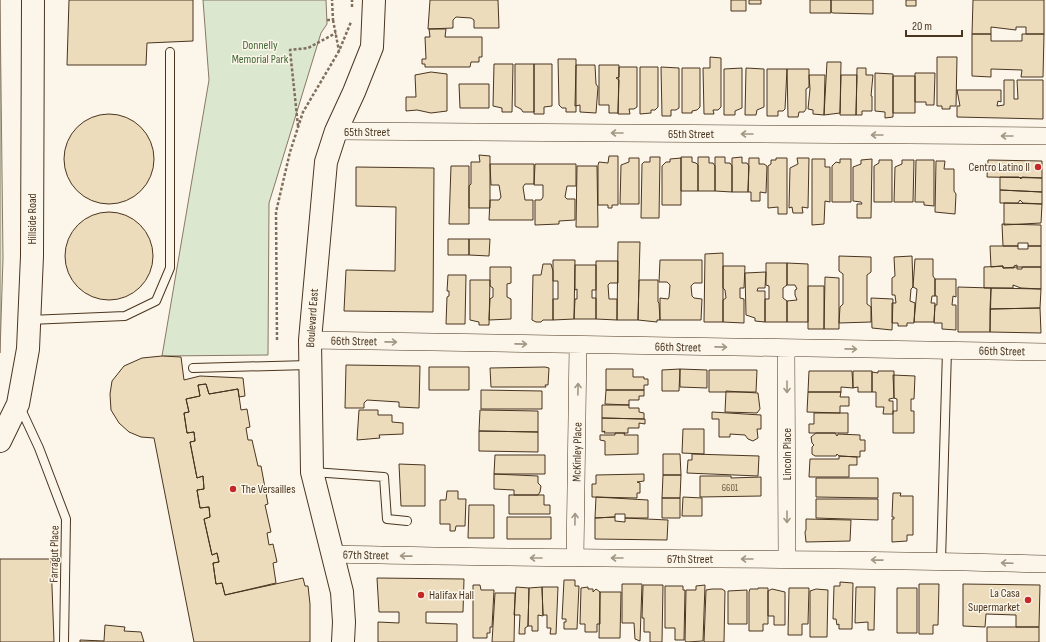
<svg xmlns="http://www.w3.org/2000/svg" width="1046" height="642" viewBox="0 0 1046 642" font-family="'Sofia Sans Condensed',sans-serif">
<rect width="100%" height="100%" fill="#fbf6e9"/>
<!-- green -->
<path fill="#dce7d0" stroke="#887966" d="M0 0 3 258 0 353Z
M203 0H326L327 24 321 33 269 203 268 355 162 356 209 80Z"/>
<!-- building -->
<path fill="#ecdcbc" stroke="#4a3520" d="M69 0H193V41L147 43 146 65H67Z
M430 0H498L499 28H474V20L471 18 456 17 453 20V28L428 29Z
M731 0H746V11H731Z
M749 0H761V4H749Z
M810 0H831V13H810Z
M831 0H873V14L833 13 831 12Z
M906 0H916V6H906Z
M973 0H1044V34H1026V27H1016V30L991 27V34H972Z
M429 29H446L445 37H482V57H479V62H471L470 67H425V64H422V59H426L425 37H430Z
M972 34H991V41H1022V34H1044L1043 77H1021L1022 70 991 69V77L972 76Z
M710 57 721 58V107L718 110H713L714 114H704L703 68H710Z
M937 57H957L956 106H950V109H942V106H937Z
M558 59H576V112H566V108H562L559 105Z
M827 62H841L840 113 824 115Z
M494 64H513L512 112H502V108L493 106Z
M515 64H534V112H523L521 109 515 106Z
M534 64H552V106L544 107V114H534Z
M576 65H595L596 84 598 87 596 113 580 112V105L575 106Z
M599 65H619V77L616 78 619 80 618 113H609V105H599Z
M619 67H637V107L634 109H629L630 114H618Z
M640 67H658V107L655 110H651V113L640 114Z
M661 67 679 68V108L676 110H671V116H662Z
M682 68H700V107L697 110 692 111V113H682Z
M742 68V108L735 111V115H724V69Z
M746 68 764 69V107L757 110 756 115H745Z
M857 68H866V75H873L871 96H872V111H862V115H856Z
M767 69H787L785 109 783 111H778V116H767Z
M787 69H809V87L806 89V109L804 112H799L798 117H788Z
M431 72 447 74V111L431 113 417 110 406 111V97H416L415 75Z
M875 73 893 74V117L885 118V112L875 111Z
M915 73H935L934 105H926V102H915Z
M809 75H825L824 115 813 114V110L808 109 810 89Z
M841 75H857L856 115H840Z
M893 76H915V113H893Z
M1004 80H1014V99H1018L1017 80H1043V119L957 117V106H960L957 90H1001V102L998 101 997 106 1004 105Z
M459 84H489V108H460Z
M64 159a45 45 0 1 1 90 0a45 45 0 1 1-90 0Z
M479 155 490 156V208H469V186L471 184V162H480Z
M609 156H618V205H612V208H608V205H598V165L599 162 608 163Z
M650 157H660L659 218H641L642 164 644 162H650Z
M681 157H692V162L696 163 698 165V191H681Z
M698 157H709V163H713L715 166V191H698Z
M715 157H725V163H730L732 166V192L715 191Z
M742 157V163H747L749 166 748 192H732V158Z
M629 158H639V204H620L621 165 629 162Z
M681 158V205H662V166L666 162H670V159Z
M749 158H759V164H764L767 166 766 193 760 192V201H751V192H748Z
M776 158H787V214H778V207L768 208V166L771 164V160H776Z
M797 158H809L808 208 802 207 803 213H793L792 207 789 208 790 168 798 164Z
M812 159H825V167H830V202L825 201 824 224 812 225Z
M840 159H851V202H832V166L836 162 840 163Z
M872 159 871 218H857V204H862L861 202 853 201V167L861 164V160Z
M879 160H892V202H874V166L879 163Z
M902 160H914L913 202H894L895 167 902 164Z
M916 160H934V206L924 205V202H915Z
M988 160 1042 161V178L987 177Z
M936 161H945L944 169H954V191L956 194 955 214 935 212Z
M490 164H534V184H525L523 187 525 200H533V220H489L490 200H499L501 197 499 185H491Z
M535 164H576V186H567L565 197 567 199H575V220L559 221V224L535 225V200H541L543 197V185H534Z
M451 166H469V224H449Z
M577 166H597L598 227H576Z
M356 167 434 168 433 312 344 311 346 270 395 271 396 207 356 206Z
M1000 177H1019L1021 179 1022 177 1042 178V192L1000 190Z
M1000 190 1042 192V204L1023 203 1020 200 1018 203H1000Z
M1004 203 1042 204 1041 223 1004 225Z
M65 256a44 44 0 1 1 88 0a44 44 0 1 1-88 0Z
M1002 224 1041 225V246H1028V243H1018V246H1003Z
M448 239H469V255H448Z
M469 239H490L489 256 469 255Z
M618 242H640L638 320H617Z
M990 246H1018V249H1028V246H1041V267H1017V265L1014 266V268H1003V266L991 267Z
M723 253V322H704L705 254Z
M839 256 871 257V272L867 275V304L871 307V322L839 323 840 307 843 304V274L839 271Z
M912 256 913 287 911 289 910 301 915 303 914 323H907V326H898V323H892V303H896L895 295H892V278L895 276 894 257Z
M915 259H933V276L935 279V296H932L931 303H935L934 322H914L917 289 913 287Z
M553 260H575L574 319 553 320V299H558V281H553Z
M660 260H702V283H694L691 286 692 296 694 298 702 299 701 320H660V298L668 299 669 297 670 285 667 282H659Z
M596 261H618V283H610L608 285 609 299H617V320L596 319Z
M766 263H787V285L783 288V298L787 301V322H765V299H769V286L766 285Z
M787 263 808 264V322H787V301L797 300 795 295V290L797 289 795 285H787Z
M543 264H551L553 271V320H543L541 322H536L532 320 533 275H541Z
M575 265H596V290H592V298H596V319H574L575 299H577V289L575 290Z
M723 266H745L744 288H740V298L744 299V323L723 322V300L726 298 725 290 723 288Z
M1003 266V268L1017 267V269H1022V267H1041V289L1021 288 1013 285V288H984V267Z
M490 267H511V283L507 284V297L511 299V319L489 320 490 299 493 297V288L490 286Z
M766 272 765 288H758L757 291H765V322L755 321V318L746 315 745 273Z
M448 275H466L465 324H446L447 297 449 296V291H447Z
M825 277 839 278V329H824Z
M935 279H956V297L953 296 952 305H956V330L942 329V323H934L935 305H937V296H935Z
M470 280H490L489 325H479V322L470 320Z
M639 280H658V302L659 303 660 320H657V322L638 320Z
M808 286H824V329H808Z
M958 287 991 288 990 332H958Z
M991 288 1041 289 1040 308 990 309Z
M871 298 893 299 892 330 872 328Z
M1040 308 1041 333 990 332V309Z
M162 356 181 357 184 380 200 376 243 378 245 396 239 397 238 389 209 394 206 384 198 385 200 396 186 399 189 412 184 413 187 433 194 432 195 441 190 442 197 478 203 476 204 489 197 490 200 508 209 507 210 517 204 519 212 555 217 553 219 562 213 563 216 584 222 583 225 595 303 578 305 586H308L310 604V642H194L154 438 141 437 129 432 119 423 111 410 110 394 112 381 124 366 142 358Z
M346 365 420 366 419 408 399 407V402L367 400 364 403V408H345Z
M429 367H469V390H429Z
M545 367 549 368 548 385H545L546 387H491L490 368Z
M606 369H633V377H644V379H648V385H644V390H606Z
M680 369 707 370V388L680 387Z
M680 369 679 391H662V370Z
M709 370H757L756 392H709Z
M809 371H852L853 388 841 387V392H808Z
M853 371H872V392H858V387L853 388Z
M878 371H894V398L889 399V401H893V414H883L884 407H876V392H872V372L878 373Z
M893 375 915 376 914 399H911V411H914V433H893V411H897V399L894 398Z
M206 384 209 394 238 389 241 410 247 409 250 427 246 428 248 440H252L258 466H261L268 504 265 505 271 532 267 533 269 545 273 544 277 562 273 563 276 583 225 595 222 583 216 584 213 563 219 562 217 553 212 555 204 519 210 517 209 507 200 508 197 490 204 489 203 476 197 478 190 442 195 441 194 432 187 433 184 413 189 412 186 399 200 396 198 385Z
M481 390 542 391V409H481Z
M606 390H644V396H639V400H629V405L605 404Z
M726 391 758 393 760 409 757 413 725 412Z
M808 392H841L840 397H849V406H840V413L807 412Z
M602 405H629V408H639V412L644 413V419L602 418Z
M359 410H378V415H392V422L403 423V434L379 435 380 438 357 440Z
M480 410 538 411V432L479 431Z
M712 412 761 415V429H757L758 438 753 441 748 439 745 435 730 434V437H719V419H712Z
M814 413H848V433H809V424H814Z
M602 418 645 419V424L639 423V428H628V433H604L605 431 602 432Z
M683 429H704V454L682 453Z
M479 431 538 432V452L479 451Z
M615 433H625L624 435H638V454L605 455V441L600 440V435H615Z
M816 433H835L837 436 838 434 860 435V440H865V451H860V457L839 456 837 454 836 456H815L812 454V447L814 445 812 443 811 437Z
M663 454H680L681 475H663Z
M692 454 759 456 758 476 687 473 688 460H692Z
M495 455H545V474H494Z
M839 456 857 457V465H849V477H809L810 459H839Z
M399 464 425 465V506H401Z
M494 474 538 476V483L541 486 540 492 538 495H514V490L494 489Z
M644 474V481L637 482 640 483V493H637V498L592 497V484H596V475Z
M663 475H681L680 498H662Z
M700 476H731V478L761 477V496L700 497Z
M816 478H878V498L816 497Z
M447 491H458V499H466L465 526H456L455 531H450V524H440V500H446Z
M893 493H901L900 496H913V535H907V541L892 542V519H894V517H892Z
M509 495H544V505H550V514H509Z
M596 497 648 500V518H625V514H615V517L595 518Z
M683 497 702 498V516H682Z
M662 498H680V518H662Z
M816 499H878V520L816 518Z
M469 505H494V538H468Z
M507 517H551V539H507Z
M615 517V521L625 522V518L668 520 667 540 595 539V518Z
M806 519 851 520 850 541 806 542 805 532 806 530Z
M0 559H51L54 642H0Z
M377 578 464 579 463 612H426V623L457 624V642H378V622L399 623V612H379Z
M564 580H575V586H579L577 629H564V622H566V619H562Z
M840 582 853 583 852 629H839V624L837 625 836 619H833L834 586H840Z
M622 584H642L640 641 635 639 634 623H622Z
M919 584H939L938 625H933V634H919Z
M963 584 1040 585 1039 627H1016V615L986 614 985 627 963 626Z
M473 585H480L481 590H494L492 627H490V633H487V638H473Z
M643 585H663L662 642H650V632H644V618H642Z
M705 585 703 641 687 642 685 641 686 590H696V586Z
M665 586H683V590H685L684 640H675V628H665Z
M516 587 529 588 528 626 525 628V634H519L520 615H514Z
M542 587 543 616 538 615V631H532V626H528L529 588Z
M542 587H558L556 634H550L551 628H547V615H543Z
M588 587V589H593V592L596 589 600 592V624H597V632H585V624H580L581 588Z
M856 587H875L874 630H868V622L855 623Z
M758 588H768V624H763V631H749V592L750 589H758Z
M789 588H809L808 624H802V635H788Z
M897 588H917V633H897Z
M712 589H722L725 591 724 642H704L706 590Z
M772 589 785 592V625H774V616H768V591Z
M816 589 828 590 827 637H810V591Z
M747 590V624H728V591Z
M600 592H621L620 638H599Z
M495 593H515L514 642H492Z
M105 625 125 627 124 631 141 632 144 642H80V640L104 641Z
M987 627H1039V642H987Z"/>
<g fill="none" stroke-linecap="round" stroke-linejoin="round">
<defs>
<path id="service" d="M29 320 125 316 156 301 170 268V52
M193 368 309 365
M20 407 39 448 66 519 64 642
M313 472 384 477 387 519 407 521
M941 561 947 350"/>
<path id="minor" d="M336 131 1046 136
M310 340 1046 352
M786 348 787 559
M334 554C571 560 809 557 1046 564
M575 558 578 345"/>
<path id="primary" d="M0 441 18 404 28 349 32 256 33 0
M343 642 344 622 342 592 312 472 310 340 326 162 336 131 354 92 372 47 374 0"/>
</defs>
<!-- service casing -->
<use href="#service" stroke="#4a3520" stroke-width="10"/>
<!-- minor casing -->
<use href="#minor" stroke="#4a3520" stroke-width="18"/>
<!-- primary casing -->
<use href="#primary" stroke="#4a3520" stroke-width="24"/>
<!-- path -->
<path stroke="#7f6f5c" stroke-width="2.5" stroke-dasharray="3 2" stroke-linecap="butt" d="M352 7V0
M327 20H333L332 0
M333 20 339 51
M298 126 290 50 308 48 336 33
M277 340 276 212 290 152 303 112 339 51 351 22"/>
<!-- service -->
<use href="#service" stroke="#fbf6e9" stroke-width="8"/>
<!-- minor -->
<use href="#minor" stroke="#fbf6e9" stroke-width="17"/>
<!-- primary -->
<use href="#primary" stroke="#fbf6e9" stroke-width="22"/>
</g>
<!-- one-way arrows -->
<defs><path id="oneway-shaft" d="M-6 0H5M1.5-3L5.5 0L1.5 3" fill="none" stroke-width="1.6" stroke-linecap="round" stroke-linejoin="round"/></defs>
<g stroke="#a29684">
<use href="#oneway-shaft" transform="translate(617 133) rotate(-180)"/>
<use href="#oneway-shaft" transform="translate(747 134) rotate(-180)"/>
<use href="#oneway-shaft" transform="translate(877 135) rotate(-180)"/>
<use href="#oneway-shaft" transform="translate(1007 136) rotate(-180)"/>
<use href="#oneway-shaft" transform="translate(391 342) rotate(1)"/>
<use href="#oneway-shaft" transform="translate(521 344) rotate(1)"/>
<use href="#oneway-shaft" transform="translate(721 347) rotate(1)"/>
<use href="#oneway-shaft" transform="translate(851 349) rotate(1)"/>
<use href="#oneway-shaft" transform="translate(787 387) rotate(90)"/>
<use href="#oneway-shaft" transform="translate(578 389) rotate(-89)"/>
<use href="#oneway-shaft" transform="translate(787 517) rotate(90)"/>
<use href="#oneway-shaft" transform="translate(575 519) rotate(-89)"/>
<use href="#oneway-shaft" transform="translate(406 556) rotate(-179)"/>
<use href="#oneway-shaft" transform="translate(536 558) rotate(180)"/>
<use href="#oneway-shaft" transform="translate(617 558) rotate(-180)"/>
<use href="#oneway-shaft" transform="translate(747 559) rotate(-180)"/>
<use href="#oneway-shaft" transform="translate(877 560) rotate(-179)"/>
<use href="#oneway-shaft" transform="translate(1007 563) rotate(-178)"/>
</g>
<!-- markers -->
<g fill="#c62828" stroke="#fbf6e9" stroke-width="1.5">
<circle cx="1038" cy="167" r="4"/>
<circle cx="233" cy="489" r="4"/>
<circle cx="421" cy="595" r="4"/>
<circle cx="1028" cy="600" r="4"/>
</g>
<g text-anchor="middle" stroke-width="3" stroke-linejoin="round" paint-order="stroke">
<!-- number labels -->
<g font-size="10" fill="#725f47">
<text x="730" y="491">6601</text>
</g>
<!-- park labels -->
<g font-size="12" fill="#436837" stroke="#fbf6e9">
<text x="260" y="49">Donnelly<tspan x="260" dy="14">Memorial Park</tspan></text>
</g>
<!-- street labels -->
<g font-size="12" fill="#4a3520" stroke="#fbf6e9">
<text x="367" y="136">65th Street</text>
<text x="691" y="138">65th Street</text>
<text transform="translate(32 219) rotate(-90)" y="4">Hillside Road</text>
<text transform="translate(312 318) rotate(-86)" y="4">Boulevard East</text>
<text transform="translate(354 341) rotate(1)" y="4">66th Street</text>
<text transform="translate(678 347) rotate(1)" y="4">66th Street</text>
<text transform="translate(1002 351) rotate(1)" y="4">66th Street</text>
<text transform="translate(577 452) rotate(-89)" y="4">McKinley Place</text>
<text transform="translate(787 454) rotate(-90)" y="4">Lincoln Place</text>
<text transform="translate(54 554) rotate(-89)" y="4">Farragut Place</text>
<text transform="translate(366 555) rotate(1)" y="4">67th Street</text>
<text x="690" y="563">67th Street</text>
</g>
<!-- poi labels -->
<g font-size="12" fill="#4a3520" stroke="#fbf6e9" text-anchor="end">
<text x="1030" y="171">Centro Latino II</text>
<text x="241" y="493" text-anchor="start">The Versailles</text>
<text x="1020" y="597">La Casa<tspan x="1020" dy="14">Supermarket</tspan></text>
<text x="429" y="599" text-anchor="start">Halifax Hall</text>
</g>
</g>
<!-- scale -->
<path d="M906 30v6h56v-6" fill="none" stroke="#4a3520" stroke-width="2"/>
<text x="912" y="30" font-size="12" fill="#4a3520" stroke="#fbf6e9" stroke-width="3" paint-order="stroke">20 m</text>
</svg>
